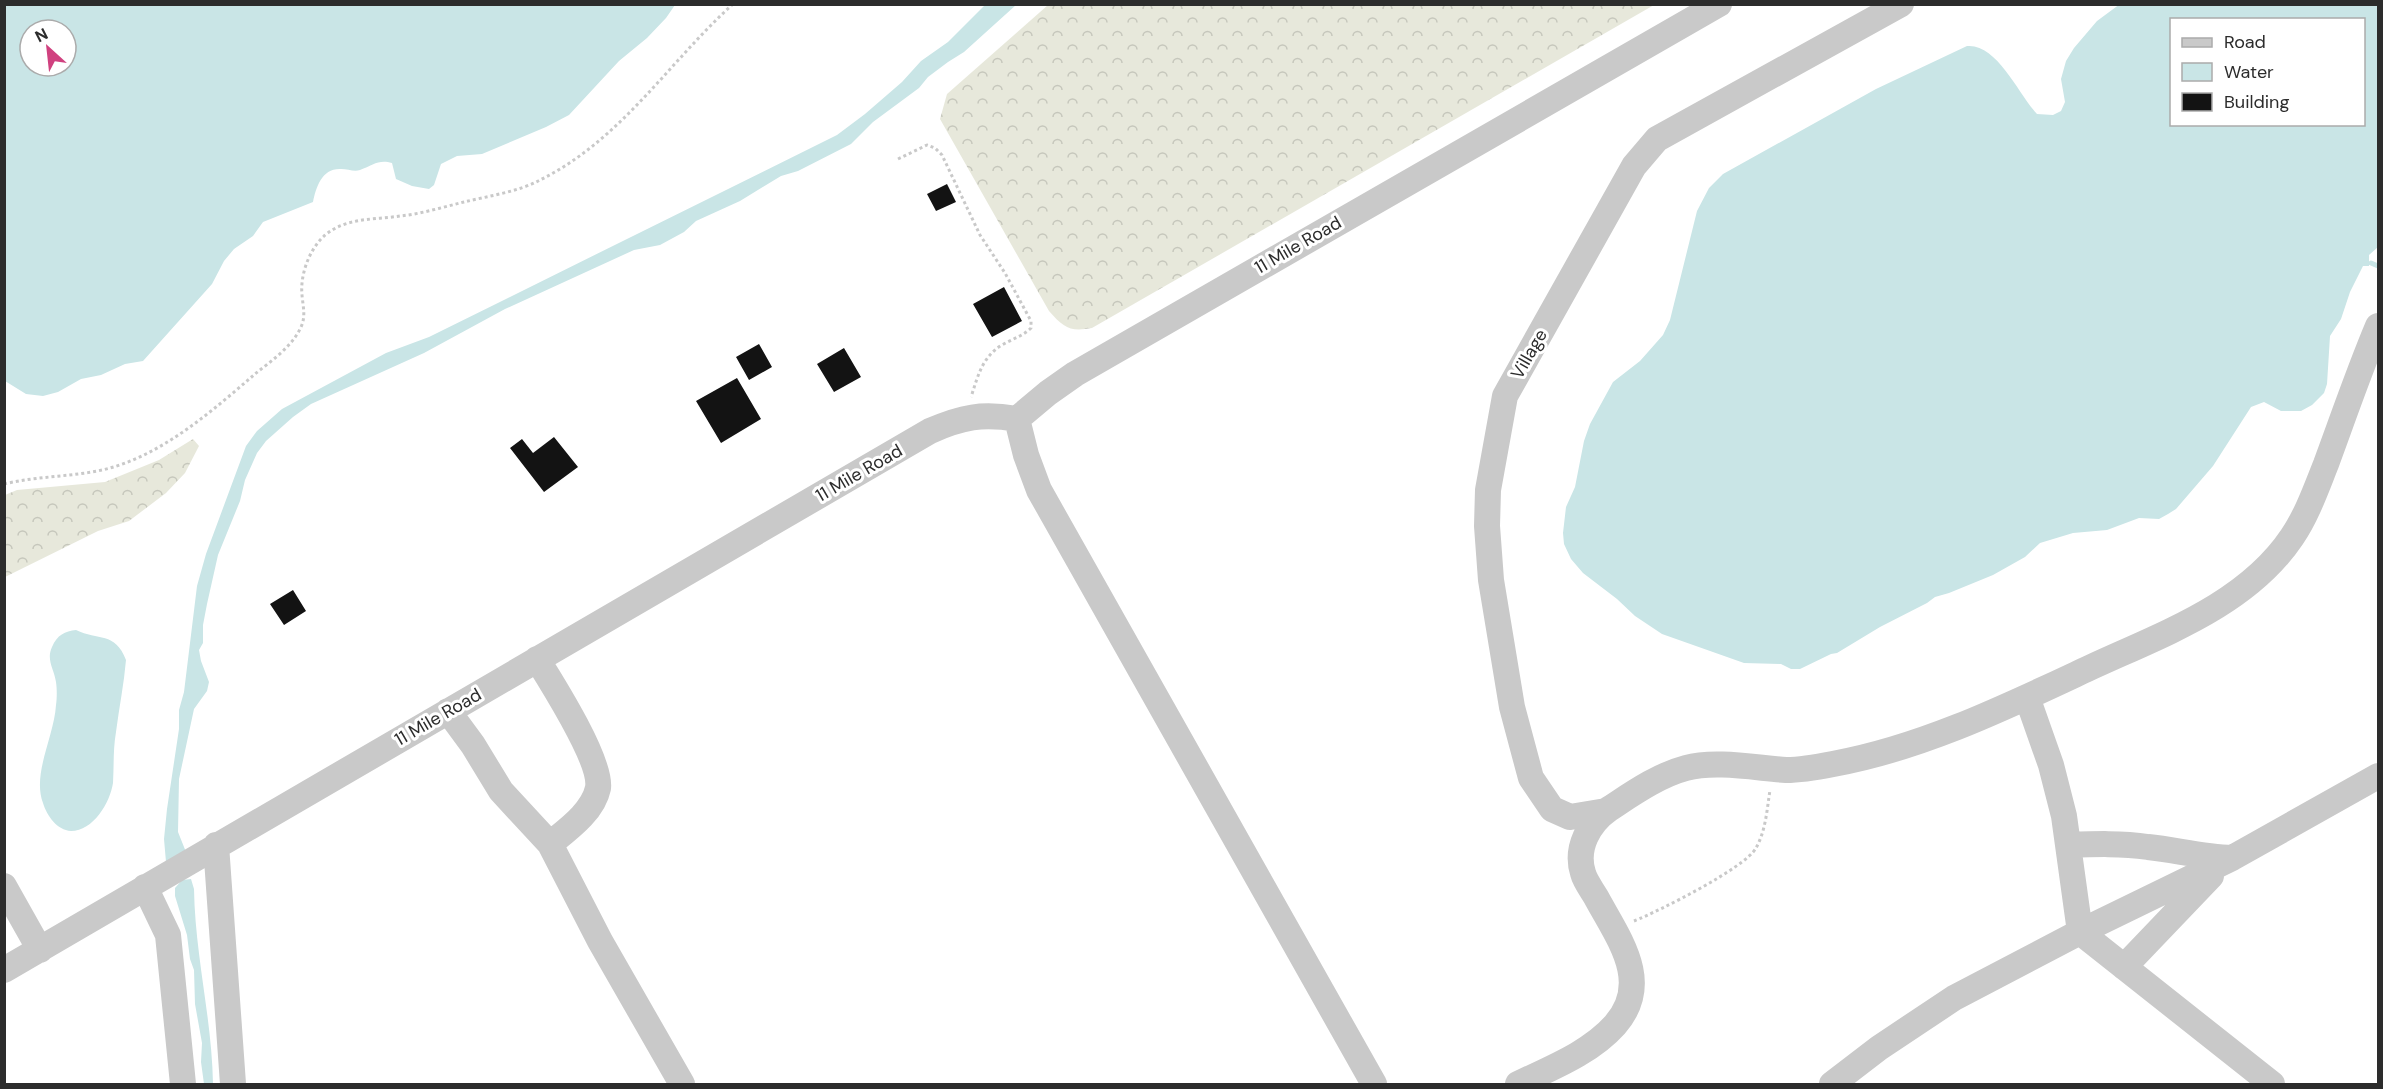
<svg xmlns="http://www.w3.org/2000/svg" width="2383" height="1089" viewBox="0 0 2383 1089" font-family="'DM Sans',sans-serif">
<defs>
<pattern id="forest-crowns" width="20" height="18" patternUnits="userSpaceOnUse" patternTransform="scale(1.5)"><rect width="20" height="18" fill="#e7e8db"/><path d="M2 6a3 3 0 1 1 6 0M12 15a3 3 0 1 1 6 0" fill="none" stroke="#c6c7bc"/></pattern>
</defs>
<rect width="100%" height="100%" fill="#fff"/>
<!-- forest -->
<path fill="url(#forest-crowns)" d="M1048 5V4L1654 5 1092 328C1070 332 1064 328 1049 311L940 119 947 94Z
M193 439 199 446 185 473 166 493 129 521 98 531 5 577V495L17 490 105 482 159 460Z"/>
<!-- water -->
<path fill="#c9e5e6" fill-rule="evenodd" d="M5 4H675V5L666 18 647 38 619 61 569 115 546 127 482 154 457 156 441 164 434 185 429 189 412 186 396 179 392 163C379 159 373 165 360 170 354 172 348 169 341 169 322 168 316 187 313 202L263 222 253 236 234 249 224 261 212 284 143 361 125 364 101 375 81 379 58 392 43 396 26 394 5 381ZM30 30H66V66H30Z
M2120 4 2378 5V247L2369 255V266H2363L2350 292 2341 319 2330 336 2327 384 2324 393 2312 405 2301 411H2281L2264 402 2251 407 2213 466 2176 509 2168 514 2159 519 2139 518 2107 530 2073 533 2040 543 2025 557 1993 575 1949 593 1935 597 1927 603 1880 627 1837 653 1831 654 1800 669H1791L1781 664 1744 663 1662 634 1635 616 1617 599 1583 573 1571 559 1564 544 1563 533 1566 507 1575 487 1584 441 1590 424 1613 382 1640 361 1663 335 1670 320 1697 211 1709 188 1723 174 1876 89 1967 46C1997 43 2019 95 2037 114L2053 115 2061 111 2065 102 2061 79 2066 61 2074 48 2097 21ZM2172 20H2364V124H2172Z
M985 5H1016L964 52 948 62 928 77 919 88 873 122 851 144 798 171 781 176 740 201 696 221 684 232 660 245 634 250 505 309 424 353 311 404 293 417 266 441 257 453 245 480 240 501 218 555 207 604 203 625V643L199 650 201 661 209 682 207 691 194 709 179 779 178 832 186 852 166 862 164 839 167 809 179 729V710L184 692 197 586 206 554 246 446 257 431 282 409 386 353 429 337 837 135 865 114 902 82 921 61 948 42Z
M76 630C98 641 115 631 126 660 124 684 119 708 116 732 113 749 114 766 113 783 110 803 93 831 71 831 57 830 47 816 43 803 32 774 54 737 56 705 57 698 57 689 56 682 54 669 46 660 52 647 57 635 65 631 76 630Z
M191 879 194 889C195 955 212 1019 213 1084H204L201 1062 202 1043 195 1004 194 970 190 959 187 935 175 896V888L182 880Z"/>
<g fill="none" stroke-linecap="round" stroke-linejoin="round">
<!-- stream -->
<path stroke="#c9e5e6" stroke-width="5" d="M2371 263 2378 266"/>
</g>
<!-- building -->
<path fill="#131313" d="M947 184 956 202 936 211 927 194Z
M1004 287 1022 321 992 337 973 304Z
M759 344 772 367 749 380 736 357Z
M844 348 861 377 834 392 817 364Z
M737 378 761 419 721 443 696 401Z
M554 437 578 467 544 492 510 448 522 439 533 453Z
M293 590 306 611 284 625 270 604Z"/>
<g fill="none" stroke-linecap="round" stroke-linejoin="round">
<!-- path -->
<path stroke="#c9c9c9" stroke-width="3" stroke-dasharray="3 3" stroke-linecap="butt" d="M898 159 927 145 935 148 942 155 980 235 1005 273 1031 321V328C1023 336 1012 339 1002 345 982 357 978 376 971 397
M4 484C37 476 70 477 102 470 160 457 211 412 255 374 271 361 292 347 301 327 306 316 303 307 302 295 300 275 309 250 324 236 346 217 374 220 400 216 421 214 443 207 464 202 488 196 518 192 540 180 621 140 668 63 733 4
M1634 921C1659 911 1745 868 1756 848 1766 830 1767 809 1770 790"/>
<!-- minor -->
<path stroke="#c9c9c9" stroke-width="26" d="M1017 419 1026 455 1039 490 1374 1084
M537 659C552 683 602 762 598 788 593 812 567 830 550 844
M2027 697 2051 765 2064 816 2080 932 2232 858 2378 776
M448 711 473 745 501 791 550 844 600 941 682 1084
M1606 811 1570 817 1552 809 1531 778 1512 707 1491 580 1487 526 1488 490 1505 396 1634 166 1657 139 1901 4
M216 845 233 1084
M2068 845C2095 844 2121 843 2148 847 2176 850 2203 857 2232 858
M4 886 40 950
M145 887 168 935 183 1084
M2124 967 2211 876
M4 970 930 431C962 417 982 413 1017 419L1048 393 1075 374 1719 4
M1518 1084C1551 1068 1590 1053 1615 1025 1653 982 1618 938 1596 897 1592 890 1585 881 1583 873 1575 848 1589 823 1609 809 1632 794 1659 775 1686 768 1715 760 1756 768 1786 770 1801 770 1818 767 1833 764 1921 748 2004 708 2085 670 2157 636 2245 607 2292 537 2307 515 2316 489 2326 464 2343 418 2359 371 2378 326
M1832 1084 1879 1048 1954 998 2080 932 2272 1084"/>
</g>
<g text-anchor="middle" stroke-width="6" stroke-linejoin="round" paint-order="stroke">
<!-- street labels -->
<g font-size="18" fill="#2c2c2c" stroke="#fff">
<text transform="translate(1298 245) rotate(-30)" y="6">11 Mile Road</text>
<text transform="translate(1529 354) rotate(-60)" y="6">Village</text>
<text transform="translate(859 473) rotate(-30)" y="6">11 Mile Road</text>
<text transform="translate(438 717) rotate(-30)" y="6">11 Mile Road</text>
</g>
</g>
<!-- border -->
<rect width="2383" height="1089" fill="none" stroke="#2c2c2c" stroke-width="12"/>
<!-- legend -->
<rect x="2170" y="18" width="195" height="108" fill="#ffffff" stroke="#ababab" stroke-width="1.5"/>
<rect x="2182" y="38" width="30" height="9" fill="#c9c9c9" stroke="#ababab" stroke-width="1.5"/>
<text x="2224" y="48" font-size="18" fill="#2c2c2c">Road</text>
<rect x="2182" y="63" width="30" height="18" fill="#c9e5e6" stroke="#ababab" stroke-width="1.5"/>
<text x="2224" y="78" font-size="18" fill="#2c2c2c">Water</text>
<rect x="2182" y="93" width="30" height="18" fill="#131313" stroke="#ababab" stroke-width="1.5"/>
<text x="2224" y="108" font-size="18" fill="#2c2c2c">Building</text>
<!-- north arrow -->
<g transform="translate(48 48) rotate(333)"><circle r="28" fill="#ffffff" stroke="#ababab" stroke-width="1.5"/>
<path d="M0-4.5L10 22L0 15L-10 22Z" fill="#d0417f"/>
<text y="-9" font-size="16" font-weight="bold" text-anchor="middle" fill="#2c2c2c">N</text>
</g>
</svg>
